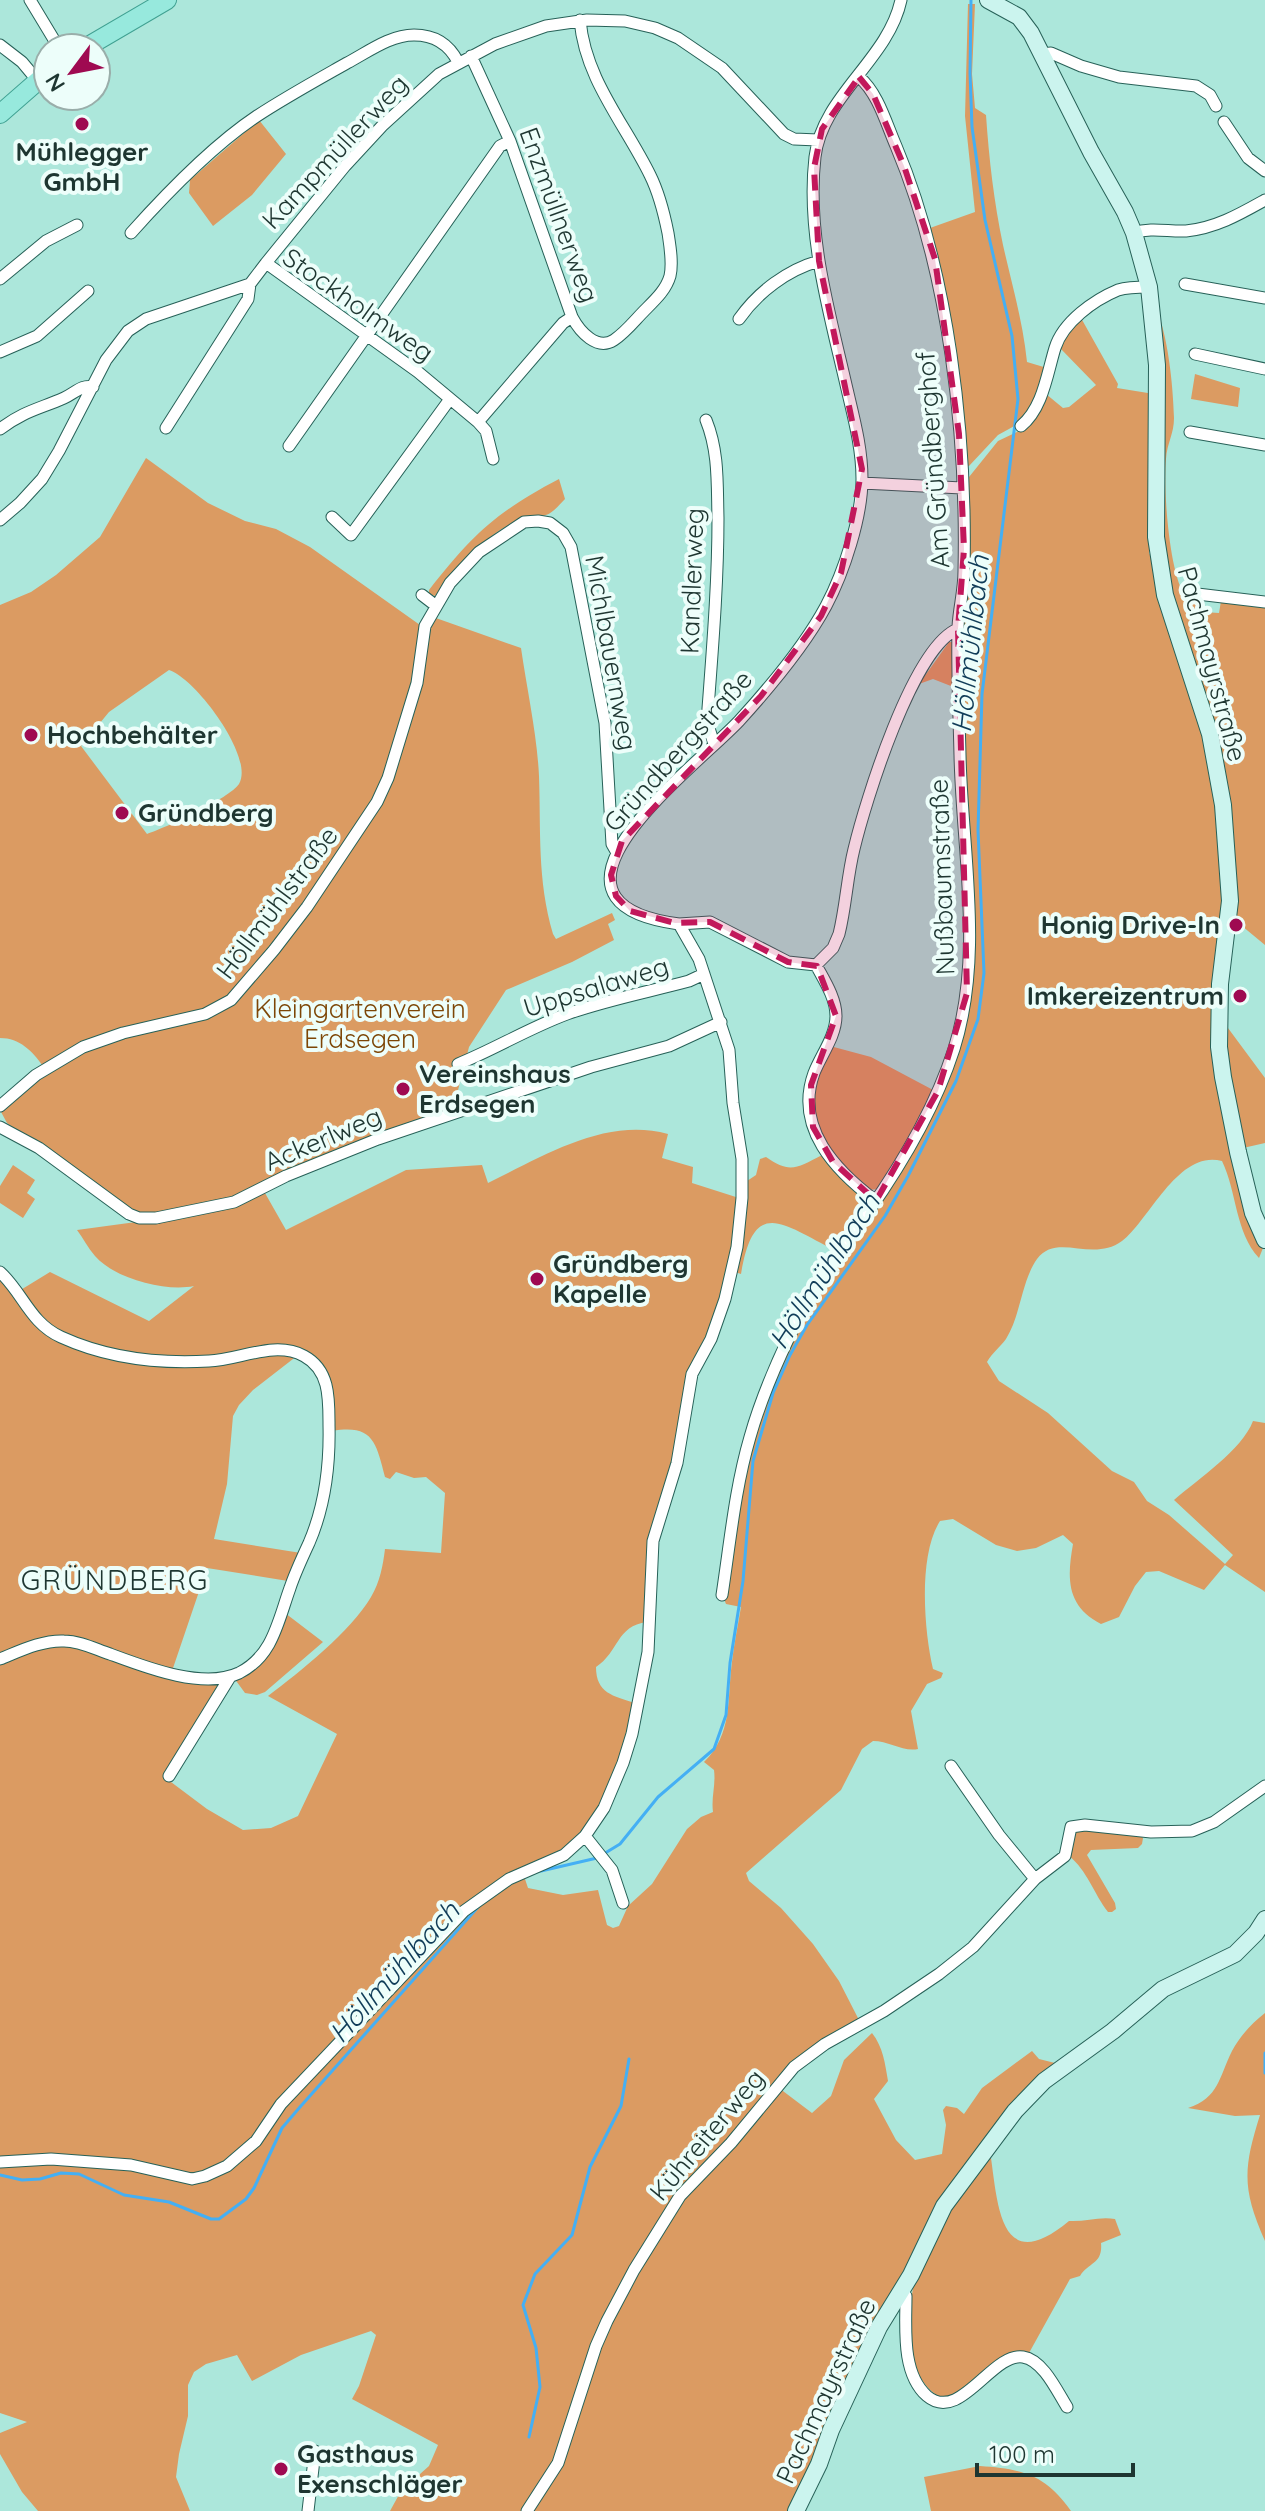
<svg xmlns="http://www.w3.org/2000/svg" width="1265" height="2511" viewBox="0 0 1265 2511" font-family="Quicksand,sans-serif">
<rect width="100%" height="100%" fill="#ace7db"/>
<!-- green -->
<path fill="#db9b62" fill-rule="evenodd" d="M968 4H975L972 74 975 108 986 115C989 159 994 202 1003 245 1012 285 1023 322 1027 362L1047 368 1040 391 1020 423 998 435 969 466 965 467 943 280 930 228 975 212 965 116Z
M259 120 286 154 252 195 213 226 189 193 190 180Z
M1155 304C1168 336 1173 383 1174 418 1174 434 1167 443 1166 459 1163 487 1169 576 1186 597 1191 603 1197 602 1202 606L1203 612 1219 613 1221 601 1224 600 1265 605V945L1242 926 1235 911 1225 909C1210 997 1215 1074 1235 1161 1242 1192 1248 1220 1263 1248L1259 1258C1235 1232 1237 1192 1222 1161 1178 1149 1149 1221 1122 1241 1092 1263 1057 1232 1037 1259 1021 1282 1021 1315 1006 1339 1000 1347 992 1353 987 1362L999 1381 1048 1413 1112 1471 1134 1482 1147 1501 1169 1515 1225 1564 1233 1555 1174 1500C1198 1479 1242 1450 1253 1421L1265 1423V1592L1225 1565 1204 1590 1159 1571 1146 1572 1135 1586 1119 1617 1101 1624C1066 1606 1067 1578 1073 1544L1063 1535 1036 1548 1017 1551 996 1545 953 1519 940 1521C918 1555 924 1631 933 1669L943 1673 941 1678 927 1684 911 1711 918 1749C903 1752 889 1741 873 1741L862 1749 841 1790 746 1873 749 1881 781 1908 813 1944 839 1981 859 2020 808 2051 775 2085 812 2113 831 2096 844 2060 872 2033C883 2047 885 2063 888 2081L874 2099 896 2140 915 2160 942 2154 946 2125 943 2110 946 2106 957 2108 964 2114 982 2088 1032 2051 1039 2059 1059 2064 1016 2102 961 2172 942 2200 910 2269 885 2307 823 2437 812 2472 791 2511H390L401 2491 429 2466 438 2445 352 2399 359 2386 376 2335 371 2331 301 2355 252 2381 237 2355 206 2364 194 2372 188 2385V2416L179 2454 176 2477 190 2511H38L22 2492 0 2454V2433L27 2422 0 2413V1662L35 1649 66 1643 167 1676 207 1683H223L163 1776 207 1809 243 1830 271 1828 298 1816 337 1734 268 1696C300 1672 351 1631 371 1597 380 1582 383 1565 385 1549L441 1553 445 1493 426 1477 414 1478 396 1472 390 1479 385 1477C376 1442 373 1424 332 1431 332 1400 334 1367 302 1352L253 1390 239 1405 233 1416 227 1484 214 1539 301 1553 288 1581 207 1568 172 1671 68 1638 47 1640 0 1656V1275L36 1325 56 1338 97 1352 104 1348C63 1337 43 1329 19 1291L50 1272 149 1321 194 1286C166 1292 115 1279 95 1256 88 1248 83 1238 77 1230L136 1222 137 1215 16 1130 7 1123 0 1110C50 1061 86 1045 152 1029 174 1024 197 1022 217 1012 254 993 374 823 389 781 400 752 410 718 418 688 424 665 422 639 433 617L521 648C527 690 537 734 539 776 541 832 537 879 553 934L556 939 612 913 615 920 608 924 614 940 572 962 506 990 469 1047 454 1106 456 1110C395 1130 316 1153 261 1186L286 1230 406 1170 482 1165 488 1183C544 1156 605 1117 668 1134L662 1158 693 1167 692 1183 739 1198 731 1262 722 1297 707 1340 689 1371 671 1473 649 1543 647 1622C616 1626 619 1652 596 1667 596 1693 613 1696 635 1703 624 1753 608 1823 562 1853 550 1860 535 1863 522 1870L528 1888 563 1895 598 1890 607 1925 613 1928 619 1926 628 1906 652 1884 687 1829 701 1817 713 1812C711 1797 716 1785 714 1770L704 1762C733 1734 727 1699 732 1662 734 1644 738 1625 741 1607L726 1604 724 1599 750 1452 772 1385 823 1280 876 1207 928 1120 955 1058 970 1007 973 954 964 791 962 624 968 547 965 482 998 441 1021 430 1031 421 1046 394 1063 408 1069 407 1096 385 1060 348 1066 332 1081 318 1118 384 1117 388 1154 394 1152 538 1149 553 1157 566 1169 617 1179 613 1166 572 1159 533 1162 371Z
M1195 374 1240 388 1238 407 1191 399Z
M146 458 208 503 245 521 276 529 310 547 420 625 415 678 375 801 271 949 223 1004 155 1024 43 1066C32 1051 20 1038 0 1038V605L31 592 56 575 100 537ZM169 670C195 678 255 757 239 784 230 798 165 828 147 834L81 746 109 712Z
M559 479 565 499C560 504 553 513 546 515 537 518 526 516 516 521 482 538 456 566 435 596L429 594V590C472 535 496 512 559 479Z
M949 642H952L956 688 933 679 919 684Z
M1225 1024 1265 1078V1143L1243 1148 1229 1086Z
M830 1046 871 1057 935 1091 880 1189 868 1190 830 1155 813 1112 814 1085Z
M822 1155 868 1206 835 1250C783 1225 754 1195 741 1274L735 1272 747 1181 756 1175 760 1159 766 1157C790 1174 797 1168 822 1155Z
M13 1165 35 1180 27 1193 35 1199 23 1218 0 1203V1186Z
M285 1613 323 1642 265 1692 257 1695 245 1693 234 1678 245 1672Z
M1075 1829 1140 1834 1143 1838 1142 1844 1138 1848 1091 1850 1087 1855 1115 1903 1116 1909 1112 1912H1108C1094 1894 1087 1870 1069 1856Z
M1265 2013V2241C1242 2189 1243 2169 1260 2115L1235 2116 1188 2108C1219 2098 1219 2077 1232 2051 1240 2036 1252 2023 1265 2013Z
M990 2151C998 2204 999 2279 1069 2221 1085 2222 1100 2216 1115 2219L1121 2235 1101 2243C1103 2264 1089 2262 1080 2276L1070 2279 1029 2353 959 2393 941 2398C902 2375 906 2318 915 2279L946 2213Z
M980 2466C1023 2469 1046 2475 1071 2511H931L924 2477Z"/>
<g fill="none" stroke-linecap="round" stroke-linejoin="round">
<!-- stream -->
<path stroke="#44aff4" stroke-width="3" d="M541 1871 597 1858 620 1844 658 1797 714 1749 726 1715 730 1663 743 1581 753 1461 773 1393 790 1355 807 1325 885 1216 908 1176 956 1081 978 1019 984 973 978 830 982 694 1018 399 1012 336 985 220 972 127 970 73 971 0
M1265 2053V2073
M0 2175 22 2180 40 2179 61 2173 79 2174 124 2195 169 2202 211 2219H219L246 2199 254 2188 282 2128 300 2107 479 1906
M529 2437 540 2387 536 2348 523 2305 535 2274 572 2235 590 2167 621 2106 629 2059"/>
<defs>
<path id="street" d="M30 0 59 48
M0 45 22 62 37 80
M1041 54 1051 53 1081 66 1119 77 1196 86 1210 95 1216 106
M471 56 510 141 572 317C580 332 597 351 614 340 626 332 635 320 645 310 655 300 666 290 670 276 673 263 670 246 668 233 664 213 659 193 650 175 625 124 585 79 580 20
M1224 122 1248 158 1265 171
M131 233C165 195 215 144 257 116 286 97 317 80 347 63 368 52 390 35 414 35 434 35 449 44 458 62
M1134 233C1151 227 1169 232 1186 231 1216 228 1240 214 1265 200
M266 263 345 166 382 126 439 74 495 44 546 26 587 20 625 21 655 28 678 38 722 68 784 134 794 139 818 140
M0 279 46 241 77 225
M1185 284 1265 298
M739 319C758 292 787 270 819 261
M0 352 37 336 88 291
M1195 354 1265 369
M706 420C719 452 717 484 718 518 718 586 712 654 707 722L714 744
M478 422 486 431 493 459
M1021 426C1043 408 1047 374 1055 348 1063 322 1094 300 1118 290 1128 287 1138 287 1149 287
M166 428 248 299 250 284
M0 429C24 411 39 409 64 398 75 393 82 384 93 387
M1190 432 1265 445
M289 446 500 146 510 141
M862 483 962 488
M332 517 351 535 450 399
M0 520 20 503 42 479 59 451 106 360 128 331 146 319 250 284 266 263 418 372 478 422 563 323 572 317
M1189 593 1265 602
M422 595 435 605
M679 924 710 922 788 962 816 965C824 980 836 998 836 1016 836 1036 821 1055 814 1073 794 1128 836 1171 876 1201
M816 965 833 948 839 934C846 906 847 877 854 849 865 803 913 646 958 629
M458 1064C495 1049 529 1028 567 1014 606 1000 648 992 689 981L704 974
M0 1106 36 1075 83 1047 123 1033 205 1014 231 1000 274 950 307 907 377 802 388 778 417 683 425 626 450 583 479 552 524 522 538 521 550 523 563 533 571 547 605 723 612 844 616 851
M0 1127 39 1148 129 1214 139 1218H156L234 1202 286 1176 378 1139 591 1067 669 1046 721 1022
M0 1272C23 1293 30 1323 61 1337 107 1358 158 1364 209 1361 239 1360 275 1340 304 1356 330 1370 329 1399 329 1425 330 1466 325 1506 309 1543 302 1558 295 1573 290 1588 278 1621 273 1656 239 1673 203 1690 145 1667 110 1654 95 1649 80 1641 64 1641 42 1640 20 1651 0 1659
M722 1595C730 1543 735 1488 750 1437 765 1384 790 1332 817 1283 832 1258 852 1235 868 1212 904 1161 935 1108 954 1049 984 954 962 852 960 755 959 712 957 669 958 627 959 608 964 590 964 571 967 434 949 272 896 146 886 123 878 93 859 77
M951 1766 999 1835 1035 1879
M169 1776 230 1677
M585 1836 612 1870 623 1903
M0 2162 51 2159 131 2165 192 2179 205 2176 227 2166 256 2141 281 2104 464 1911 509 1879 564 1855 585 1836 604 1808 623 1763 632 1734 648 1652 653 1541 677 1463 692 1374 711 1339 725 1299 737 1247 742 1198V1159L733 1103 729 1050 699 959 679 924C512 902 696 767 739 721 770 687 804 647 826 606 844 572 862 517 862 479 862 448 854 419 847 389 830 314 806 235 815 157 822 96 888 60 901 0
M901 2291 906 2296C906 2327 901 2373 927 2396 960 2424 992 2352 1023 2357 1043 2360 1057 2391 1067 2407
M308 2511 315 2451
M527 2511 558 2463 596 2346 607 2321 634 2270 680 2196 731 2143 794 2067 825 2044 884 2011 939 1974 973 1947 1035 1879 1065 1856 1071 1827 1085 1825 1151 1832 1192 1831 1214 1822 1265 1786"/>
<path id="secondary" d="M988 0 1019 17 1031 33 1091 152 1125 212 1134 233 1149 287 1157 365 1156 537 1165 595 1210 734 1223 805 1230 901 1220 984 1219 1047 1223 1077 1238 1152 1253 1213 1265 1240
M796 2511 819 2464 831 2430 879 2327 911 2275 944 2206 1015 2111 1044 2081 1113 2031 1163 1989 1235 1954 1256 1933 1265 1919"/>
<path id="primary" d="M85 48 167 0
M0 114 48 72"/>
</defs>
<!-- street casing -->
<use href="#street" stroke="#276158" stroke-width="13"/>
<!-- secondary casing -->
<use href="#secondary" stroke="#276158" stroke-width="18"/>
<!-- primary casing -->
<use href="#primary" stroke="#40a192" stroke-width="20"/>
<!-- street -->
<use href="#street" stroke="#fff" stroke-width="11"/>
<!-- secondary -->
<use href="#secondary" stroke="#cbf4ee" stroke-width="16"/>
<!-- primary -->
<use href="#primary" stroke="#97e9dd" stroke-width="18"/>
</g>
<!-- marked area -->
<path fill="#c2185b" fill-opacity="0.2" stroke="#c2185b" stroke-width="6" stroke-dasharray="16 10" stroke-linejoin="round" d="M859 77 873 94 904 166 935 259 959 434 964 549 958 629 967 993 938 1091 876 1201 833 1162 813 1127 811 1085 836 1016 817 966 788 962 710 922 675 923 630 911 616 896 611 875 622 841 761 696 821 616 841 573 862 469 819 261 814 168 822 129Z"/>
<!-- markers -->
<g fill="#9f0a51" stroke="#edfefa" stroke-width="3">
<circle cx="82" cy="124" r="8"/>
<circle cx="31" cy="735" r="8"/>
<circle cx="122" cy="813" r="8"/>
<circle cx="1236" cy="925" r="8"/>
<circle cx="1240" cy="996" r="8"/>
<circle cx="403" cy="1089" r="8"/>
<circle cx="537" cy="1279" r="8"/>
<circle cx="281" cy="2469" r="8"/>
</g>
<g text-anchor="middle" stroke-width="8" stroke-linejoin="round" paint-order="stroke">
<!-- poi labels -->
<g font-size="26" font-weight="bold" fill="#1e3631" stroke="#edfefa" text-anchor="start">
<text x="82" y="161" text-anchor="middle">Mühlegger<tspan x="82" dy="30">GmbH</tspan></text>
<text x="47" y="744">Hochbehälter</text>
<text x="138" y="822">Gründberg</text>
<text x="1220" y="934" text-anchor="end">Honig Drive-In</text>
<text x="1224" y="1005" text-anchor="end">Imkereizentrum</text>
<text x="419" y="1083">Vereinshaus<tspan x="419" dy="30">Erdsegen</tspan></text>
<text x="553" y="1273">Gründberg<tspan x="553" dy="30">Kapelle</tspan></text>
<text x="297" y="2463">Gasthaus<tspan x="297" dy="30">Exenschläger</tspan></text>
</g>
<!-- street labels -->
<g font-size="26" fill="#1e3631" stroke="#edfefa">
<text transform="translate(335 152) rotate(-47)" y="9">Kampmüllerweg</text>
<text transform="translate(559 215) rotate(70)" y="9">Enzmüllnerweg</text>
<text transform="translate(358 305) rotate(35)" y="9">Stockholmweg</text>
<text transform="translate(933 460) rotate(-94)" y="9">Am Gründberghof</text>
<text transform="translate(692 581) rotate(-88)" y="9">Kandlerweg</text>
<text transform="translate(611 653) rotate(80)" y="9">Michlbauernweg</text>
<text transform="translate(1212 664) rotate(75)" y="9">Pachmayrstraße</text>
<text transform="translate(678 751) rotate(-48)" y="9">Gründbergstraße</text>
<text transform="translate(942 877) rotate(-92)" y="9">Nußbaumstraße</text>
<text transform="translate(277 903) rotate(-53)" y="9">Höllmühlstraße</text>
<text transform="translate(596 987) rotate(-17)" y="9">Uppsalaweg</text>
<text transform="translate(323 1139) rotate(-23)" y="9">Ackerlweg</text>
<text transform="translate(707 2135) rotate(-50)" y="9">Kühreiterweg</text>
<text transform="translate(826 2391) rotate(-65)" y="9">Pachmayrstraße</text>
</g>
<!-- park labels -->
<g font-size="26" fill="#7d4606" stroke="#edfefa">
<text x="360" y="1018">Kleingartenverein<tspan x="360" dy="30">Erdsegen</tspan></text>
</g>
<!-- water labels -->
<g font-size="28" font-style="italic" fill="#103c58" stroke="#edfefa">
<text transform="translate(970 644) rotate(-84)" y="10">Höllmühlbach</text>
<text transform="translate(824 1271) rotate(-57)" y="10">Höllmühlbach</text>
<text transform="translate(394 1972) rotate(-48)" y="10">Höllmühlbach</text>
</g>
<!-- neighbourhood labels -->
<g font-size="28" letter-spacing="2" fill="#1e3631" stroke="#edfefa">
<text x="115" y="1590">GRÜNDBERG</text>
</g>
</g>
<!-- north arrow -->
<g transform="translate(72 72) rotate(238)"><circle r="38" fill="#edfefa" stroke="#9aaeaa" stroke-width="2"/>
<path d="M0-6L14 30L0 20L-14 30Z" fill="#9f0a51"/>
<text y="-12" font-size="22" font-weight="bold" text-anchor="middle" fill="#1e3631">N</text>
</g>
<!-- scale -->
<path d="M977 2463v12h156v-12" fill="none" stroke="#1e3631" stroke-width="4"/>
<text x="989" y="2463" font-size="24" fill="#1e3631" stroke="#edfefa" stroke-width="6" paint-order="stroke">100 m</text>
</svg>
